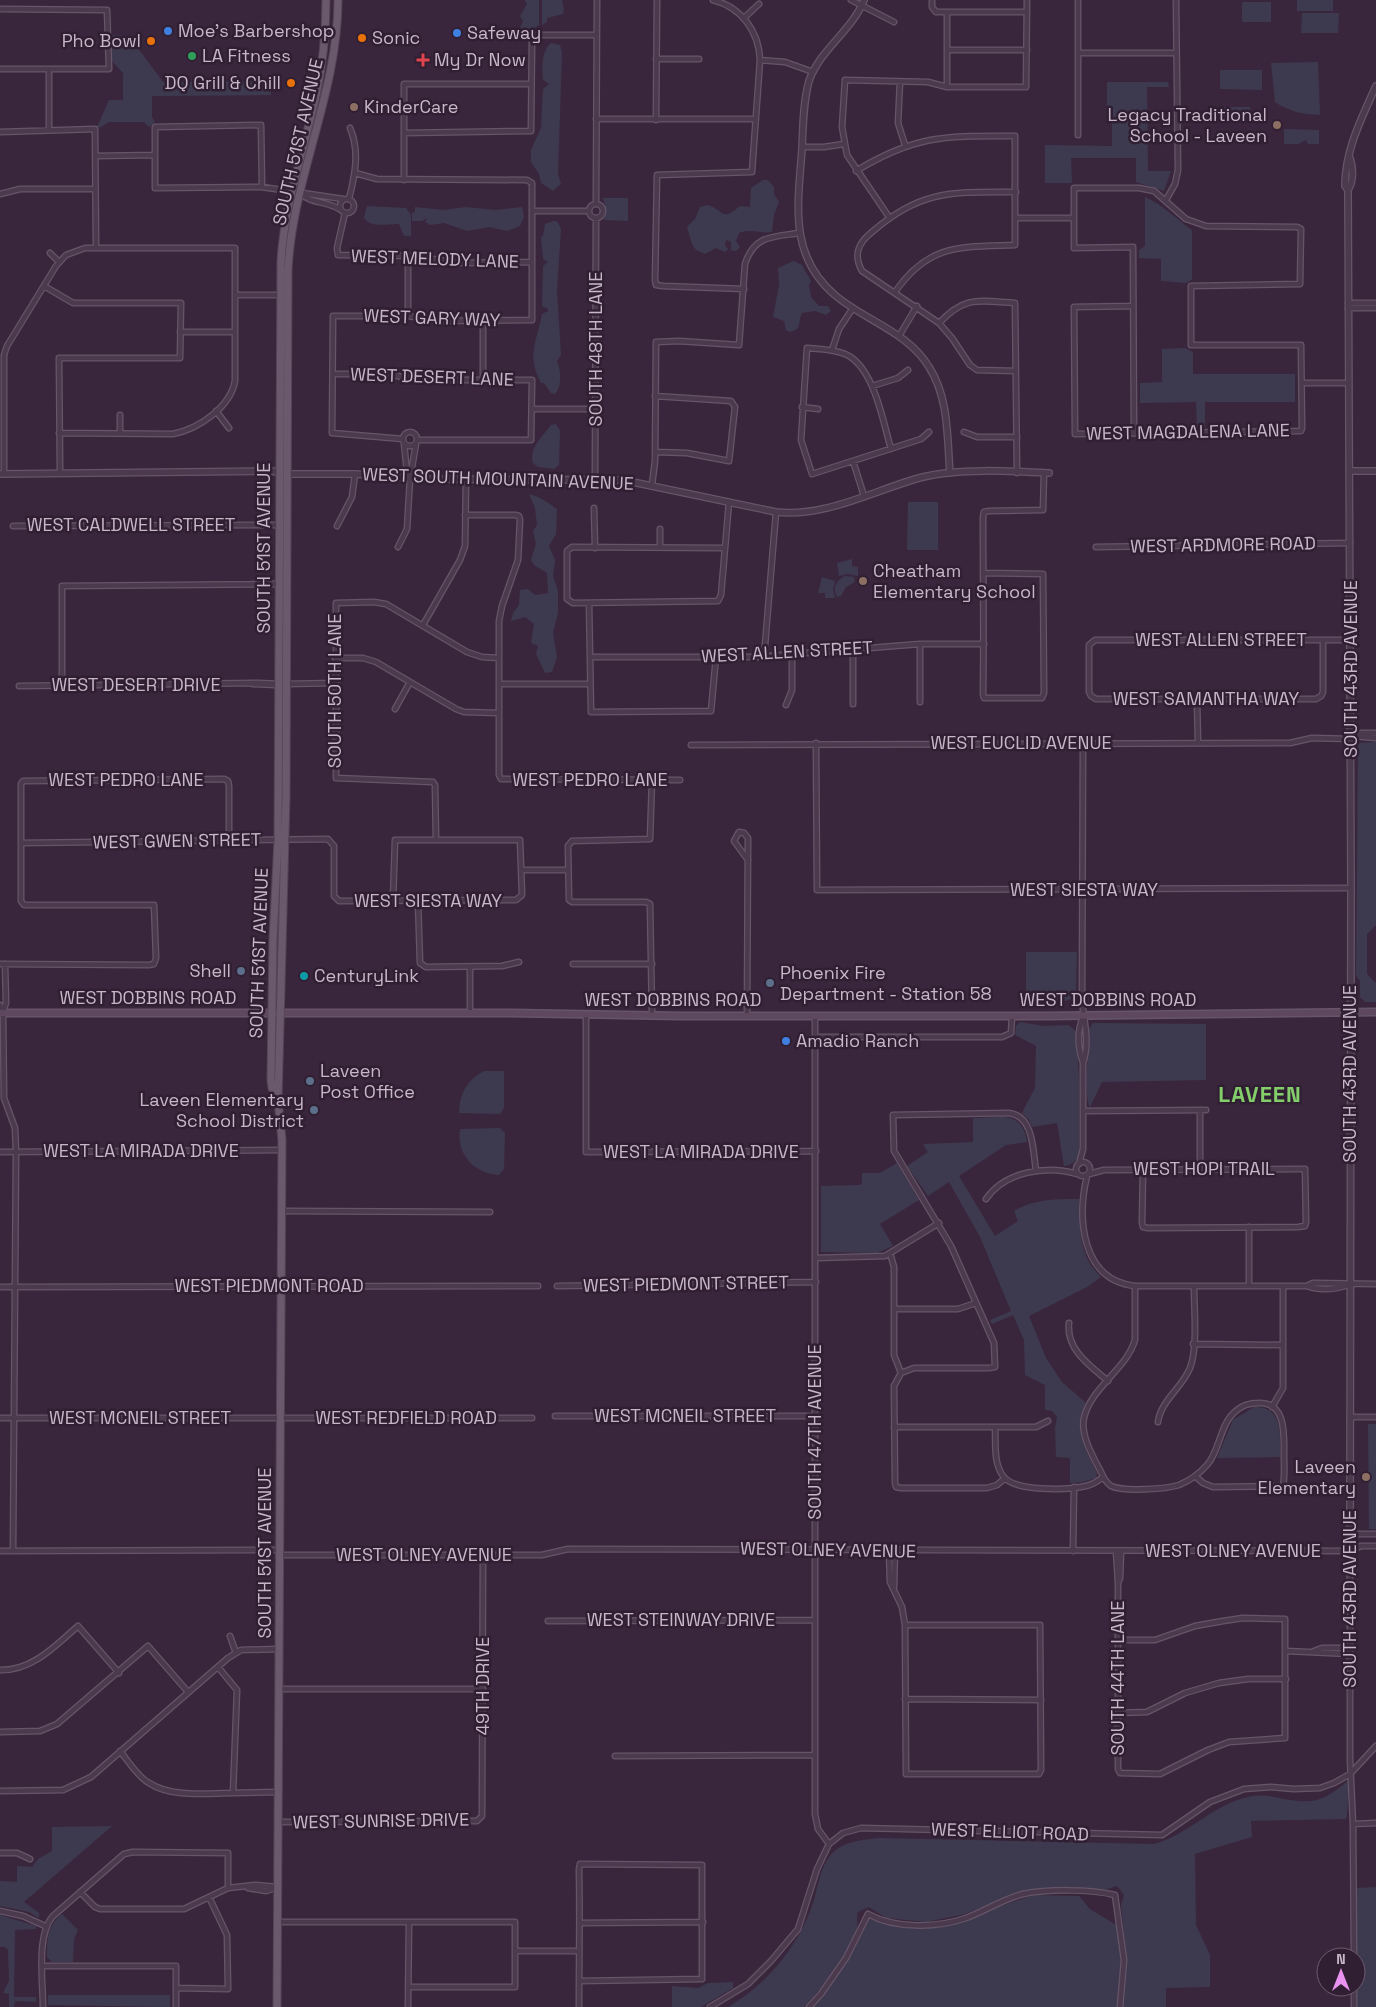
<svg xmlns="http://www.w3.org/2000/svg" width="1376" height="2007" viewBox="0 0 1376 2007" font-family="'Space Grotesk',sans-serif">
<rect width="100%" height="100%" fill="#3a263c"/>
<!-- green -->
<path fill="#3d3a4f" d="M525 0H539V25L532 29 523 30 520 28 523 21 520 16 527 4Z
M542 0H562L564 9 563 14 547 18V22L542 25Z
M1297 0H1333V11H1297Z
M1242 2H1271V22H1242Z
M1302 13H1339L1338 33H1301Z
M111 35 129 36 163 82 270 81 271 95 152 96V117L155 122 149 127 144 122H109L99 128 97 127 109 100H123V73L111 60Z
M551 43 560 45 562 53 558 174 561 184 553 191 541 183 539 174 531 162V150L541 128 543 89 549 84 543 80C542 69 541 51 551 43Z
M1318 62 1320 115C1302 114 1290 112 1275 102L1271 63Z
M1220 70H1262V90L1220 89Z
M1107 82H1168L1169 87H1147L1148 171H1171L1164 191 1136 182V158H1071L1072 183H1045V145L1112 146V118L1107 117Z
M1220 107H1250L1251 118H1257V122L1220 123Z
M1284 129 1319 130V144H1308L1306 140 1298 144H1284Z
M763 180H768L774 187V194L779 202 774 215 772 232C760 234 751 228 739 233L736 241 740 247 736 251 731 250V242L726 240 725 245 728 249 725 252 716 248 705 254 696 250 692 244 687 227 695 219 700 207 708 205C725 211 721 222 740 206L750 207 751 188Z
M1145 197C1163 205 1176 219 1192 230V279L1187 283 1161 281V259L1139 258V250L1145 246Z
M603 198H628V221L604 220 606 209Z
M367 206 406 208 411 215V236H404L399 224C387 223 372 229 364 218Z
M415 207 443 210 466 207 495 210 522 207 524 217 520 226 507 231 489 227 467 231 444 223 430 225 425 222 427 218 422 221H412V213L415 212Z
M553 221H557L561 229 557 289 561 355 557 361C561 370 562 387 555 394L551 393 544 383H541C526 355 537 342 542 314L548 311V309L542 306 543 266 548 262 543 259 541 237 543 236 545 224Z
M794 261 802 265 811 281 809 285 811 297 819 306H828L831 311 826 315 815 311 802 313C797 323 803 329 790 332L786 330 784 321 773 317 779 285 778 268Z
M1185 348 1193 352V374H1295V402H1205V427H1197L1196 402 1140 403V383L1162 382V349Z
M556 424 560 431 559 465 554 469 538 467 533 463C528 448 544 435 551 425Z
M529 494C537 495 550 504 557 509L556 534 549 546 555 560 553 576 558 591V613L553 633 557 657 552 672 545 673 536 654 538 646 531 643 534 624 525 617 511 621 513 613 519 605 520 590 528 589 535 595 548 593 547 573 534 565 531 560 536 544 533 531 537 525 535 508Z
M908 502H938V550H907Z
M852 559V566L858 567V576L848 574 839 576 837 563Z
M845 576 854 577 855 582 846 587 841 596 837 597C832 588 836 581 845 576Z
M822 577 835 581 833 589 835 598H825V593H818Z
M1376 742V925L1367 934V974L1376 983V1002H1365L1360 997V981L1356 975 1358 743Z
M1026 952H1077L1076 997 1059 1003H1026Z
M1020 1022 1044 1026 1068 1025 1076 1031 1079 1077V1154C1078 1161 1071 1165 1064 1166L1057 1123 1032 1127 1029 1120 1022 1113 1035 1088 1036 1046 1015 1035 1016 1026Z
M1093 1023 1206 1024V1080L1102 1082 1090 1107C1083 1097 1089 1044 1089 1029Z
M484 1071H504V1108L500 1114 459 1113C459 1094 467 1080 484 1071Z
M973 1118C1000 1118 1022 1109 1027 1142L1006 1145 959 1176 995 1236 1018 1221 1014 1211C1034 1199 1056 1199 1079 1199 1080 1229 1078 1255 1101 1277L1087 1287 1029 1316 1046 1358 1062 1382 1086 1403C1074 1431 1084 1447 1097 1473L1096 1478 1083 1482 1070 1483V1458L1056 1457 1055 1428 1057 1417 1052 1411 1045 1410V1385L1025 1375 1024 1340 1013 1315 992 1324 990 1320 1011 1311 980 1237 949 1182 928 1196 907 1166 928 1152 923 1144 973 1142Z
M500 1128 505 1133 504 1169 499 1175C474 1173 456 1154 460 1129Z
M897 1163 919 1200 880 1224 893 1246 877 1253 821 1252V1186L860 1185 862 1183V1173H880Z
M1254 1407C1284 1406 1280 1436 1280 1457L1217 1458 1233 1420Z
M1368 1424H1376V1529H1369Z
M1349 1780 1347 1817 1345 1819 1251 1821 1252 1837 1195 1854 1196 1925 1210 1955V1987L1166 1988V2007H1123L1127 1962 1121 1905 1124 1895 1117 1886 1101 1891 1040 1889 1016 1893 965 1914 926 1922 886 1918 869 1907 858 1912C856 1917 858 1922 857 1927 853 1950 821 1991 804 2007H728C767 1984 797 1948 812 1906 818 1890 819 1869 830 1856 842 1841 862 1840 879 1838L1154 1844C1190 1834 1213 1804 1249 1797 1259 1794 1269 1796 1279 1798 1314 1805 1322 1802 1349 1780Z
M112 1826 24 1902 39 1913V1918L29 1912 0 1906V1881L17 1882V1866L32 1867 38 1859 52 1851V1827Z
M1376 1887V2007H1357L1356 1888Z
M1037 1895 1079 1896 1090 1909 1118 1926 1121 1962 1117 2007H813L824 1994 851 1955 869 1919C903 1927 934 1931 968 1919 991 1911 1012 1900 1037 1895Z
M62 1914 78 1930 74 1939 73 1962H52L47 1957C47 1939 47 1926 62 1914Z
M0 1915 36 1926V1929L15 1930 14 1997H36V2002L15 2001 14 2007H9V1994L3 1993 9 1981 8 1950 5 1947H0Z
M733 1982V1988L701 2007H672V1986L698 1988 708 1983Z
M48 1995H170V2007L48 2005Z"/>
<g fill="none" stroke-linecap="round" stroke-linejoin="round">
<defs>
<path id="minor" d="M713 0C741 7 759 31 760 60L752 172 657 175 655 280 656 285 663 286 744 289
M851 0 894 22
M932 0V7L936 12H1027
M1078 0V135
M0 9 107 10 109 69H0
M947 12V87
M744 18 759 4
M948 50H1027
M1078 53H1176
M656 59H699
M760 60 785 62 813 72
M49 69V129
M900 82 898 123 905 145
M596 119H756
M656 120 657 0
M0 132 95 129 96 248
M404 133 531 131 532 37 536 35H596
M802 147H824L844 144
M95 156 155 155
M856 171C917 134 947 136 1015 136V245C961 247 929 243 895 292
M355 173 377 179 527 180 532 183V320L440 321 408 316H333L332 433 403 439
M404 180V84H531
M262 187 261 125 155 127V188L262 187 343 199
M1016 192C954 192 921 189 872 232 858 243 853 255 862 271L939 323 952 338 970 365 977 370 1016 371
M300 193C311 204 328 201 341 210
M0 194 20 189H95
M340 206a7 7 0 1 1 14 0a7 7 0 1 1-14 0Z
M349 199C355 175 360 151 350 128
M1166 200 1175 184 1178 170 1176 0
M589 211a7 7 0 1 1 14 0a7 7 0 1 1-14 0Z
M596 204 597 0
M532 211H589
M345 213 337 248 338 255 415 256 457 263 532 262
M889 217 847 155 842 127 845 80 928 82 947 87H1026L1027 0
M1015 218H1074
M50 253 59 262
M44 286 73 303H181L180 358H59L60 472
M235 295H281
M1348 303H1376
M1133 306 1074 307 1075 434 1301 431 1302 428 1301 345H1191V286L1300 284 1301 229 1297 227 1206 226 1186 219 1154 191 1139 188H1074V248L1133 247 1134 433
M1348 308H1376
M408 316V257
M483 321V380
M939 323C966 295 979 301 1015 303L1017 473
M180 332H235
M899 336 917 306
M832 350 839 329 853 308
M333 374H389L415 380H532L531 440H417
M1302 383H1348
M872 386 898 378 908 370
M802 407 818 409
M532 409H595
M216 411 229 428
M403 439a7 7 0 1 1 14 0a7 7 0 1 1-14 0Z
M964 432 977 437H1017
M120 434V415
M404 444 407 472 410 479
M891 449C883 422 874 366 845 354 833 349 820 349 807 348L801 440 812 474 921 439 929 432
M655 452 687 453 729 461 735 407 731 401 655 396
M853 461 864 496
M4 474V355L7 346 56 266 66 255 85 248H235V381C230 408 198 429 173 434L59 433
M595 480 596 218
M652 485 655 461 656 342 679 341 739 345 745 264C754 235 773 237 799 233
M594 508 595 548
M465 515H515L519 516 520 520 518 560 502 606 499 621V775L501 779 680 780
M13 526 280 525
M337 526 352 497 355 474
M398 547 407 529 410 479 416 444
M660 547V529
M1096 547 1350 543
M724 548 572 547 567 551V599L573 603 718 601 721 595 729 502
M983 573 1043 574 1044 693 1042 698H984L983 694C984 635 983 576 983 517L984 512 989 511 1043 510 1044 473
M253 584H278
M589 603 591 712 711 711 716 657
M423 625 460 560 465 546 466 480
M1323 640V692L1321 696 1316 699H1096L1091 696 1089 692V645L1095 640H1351
M590 657H756L920 644H984
M764 657 776 512
M335 658H363L376 662 456 709 464 712 499 713
M253 684 276 685
M286 684 335 683
M499 684H590
M62 685V586L281 584
M19 686 259 683 279 684
M1197 699 1198 743
M920 702V644
M853 704V650
M786 705 792 690V654
M395 709 410 682
M1351 736 1360 733H1376
M1352 736 1376 738
M816 743 817 890 1351 888
M691 745 1290 743 1312 738 1351 739
M436 840 435 785 433 782 336 778V603L374 602 386 604 467 652 482 657 499 658
M21 843 328 839 334 846V896L339 901 516 900 522 895 520 840H395L393 901
M522 870H568
M418 901 420 963 426 967 502 966 519 962
M0 964 149 965 154 964 156 958 154 905H24L21 901V784L23 781 224 779 228 781 229 786V842
M573 964H652
M470 967V1013
M0 1005 3 1013 4 1098 15 1128 16 1152 13 1551
M3 1012 6 1003 5 964
M586 1015V1152L816 1151
M652 1015 650 904 646 902H572L569 900 568 846 572 841 650 839 652 780
M747 1016 748 838 744 833 739 832 734 841 748 860
M815 1016V1814L818 1829 829 1844
M815 1037H1002L1011 1033 1012 1016
M1083 1063C1090 1042 1084 1021 1082 1001L1083 744
M1200 1110V1169
M1083 1111 1206 1110
M0 1152 282 1150
M1076 1169a7 7 0 1 1 14 0a7 7 0 1 1-14 0Z
M1079 1164 1083 1149V1063C1078 1048 1077 1031 1083 1017
M1089 1174 1104 1170 1299 1169H1305L1306 1222 1305 1226 1298 1227 1148 1228 1143 1227 1142 1223 1143 1169
M1087 1176C1077 1218 1081 1280 1135 1286H1307C1320 1291 1336 1289 1349 1285
M986 1199C1005 1171 1047 1165 1077 1174
M282 1211 490 1212
M1249 1227V1286
M890 1253 894 1267V1355L901 1373
M816 1258 885 1256 939 1223
M557 1286 816 1282
M1135 1286V1340C1126 1370 1091 1387 1084 1418 1080 1436 1094 1458 1102 1474 1104 1479 1107 1483 1111 1486 1124 1492 1166 1489 1179 1485 1189 1481 1199 1474 1207 1465 1221 1449 1219 1424 1237 1410 1243 1405 1250 1403 1258 1403 1287 1401 1284 1437 1284 1456 1284 1466 1285 1476 1283 1486L1213 1487 1203 1483 1195 1476
M1307 1286 1313 1283 1376 1284
M0 1287 538 1286
M894 1309H958L976 1303
M1069 1323C1066 1349 1089 1365 1108 1381
M1193 1344 1283 1345
M1272 1407 1283 1388V1286
M555 1416H815
M1350 1417H1376
M0 1418H532
M1158 1422C1161 1400 1182 1388 1190 1368 1198 1347 1194 1310 1194 1286
M894 1427H1036L1048 1421
M995 1427C996 1443 993 1462 1003 1476 1014 1492 1068 1490 1086 1486 1092 1485 1098 1481 1103 1477
M1004 1479 997 1485 987 1488H901L896 1487 895 1483 894 1386 901 1373 914 1368H989L995 1367 994 1343 951 1246 894 1151 893 1115 1009 1113C1034 1116 1033 1151 1036 1171
M1351 1534H1376
M0 1551 279 1550
M889 1551 890 1582 902 1607 905 1625 906 1774H1039L1041 1770 1040 1625H905
M1073 1551 1074 1487
M1116 1551 1118 1583V1769L1120 1773 1160 1774 1208 1750 1229 1742 1285 1738V1619L1243 1618 1223 1621 1195 1626 1155 1640H1118
M1350 1551V1759L1353 1824 1354 1957
M279 1555H542L568 1549 1350 1551 1361 1546H1376
M1118 1583 1120 1578 1121 1551
M894 1587 895 1551
M548 1621 815 1620
M230 1636 236 1653
M1286 1651 1350 1654
M1314 1651 1322 1648H1350
M0 1670C32 1671 55 1646 78 1626L119 1673
M280 1689H483
M905 1699 1041 1700
M1118 1713 1147 1712 1185 1693 1219 1683 1248 1679H1286
M0 1732 40 1731 57 1724 148 1646 188 1692
M120 1751C128 1761 138 1777 149 1783 172 1798 207 1793 233 1793L237 1690 218 1667
M615 1756 815 1755
M0 1791 63 1790 91 1777 228 1658 241 1650 279 1649
M233 1793 279 1792
M278 1822 469 1821H477L482 1816 483 1556
M1353 1824 1376 1823
M0 1853H17L30 1859
M248 1888 266 1891 278 1887
M80 1892 95 1907 100 1909H184L228 1888 255 1885 278 1887
M0 1911 23 1916 45 1926
M278 1922H515V1987H408
M580 1923 703 1922
M516 1951H579
M43 1966H176V2007
M1354 1987V2007
M176 1988 228 1989 227 1935 209 1897
M43 2007C43 1982 36 1935 53 1916L124 1854 133 1852 228 1853V1888
M408 2007 409 1922
M579 2007C579 1961 580 1915 579 1869L580 1864 702 1865V1979L579 1981
M710 2007 748 1984 771 1961 798 1929 817 1869 829 1844 843 1833 861 1828 1162 1835 1210 1802 1244 1789 1271 1787 1294 1789 1320 1788 1334 1783 1350 1774 1376 1746
M809 2007 821 1994 846 1958 868 1914C895 1929 937 1928 966 1918 985 1911 1003 1899 1023 1894 1047 1889 1091 1889 1115 1895L1124 1960 1120 2007"/>
<path id="tertiary" d="M864 0C852 31 820 49 809 81 803 103 803 127 802 149 798 204 788 256 836 296 866 321 908 332 929 367 949 398 947 437 950 473
M1350 158C1353 167 1354 181 1348 190L1351 888 1350 1551
M1348 190 1345 186C1345 151 1361 119 1376 86
M1350 471H1376
M0 474 272 471 287 474H355L425 479 623 480 776 512C826 518 876 489 923 477 958 468 1012 471 1049 473"/>
<path id="secondary" d="M0 1013H511L682 1016H1046L1376 1012"/>
<path id="primary" d="M277 1100 272 1088 271 1080 273 940 278 840 281 262C284 204 304 151 316 95 323 64 326 32 326 0
M277 2007 282 1140 278 1100 286 797 288 271C292 178 338 94 338 0"/>
</defs>
<!-- minor casing -->
<use href="#minor" stroke="#665568" stroke-width="7"/>
<!-- tertiary casing -->
<use href="#tertiary" stroke="#665568" stroke-width="8"/>
<!-- secondary casing -->
<use href="#secondary" stroke="#665568" stroke-width="9"/>
<!-- primary casing -->
<use href="#primary" stroke="#544356" stroke-width="9"/>
<!-- minor -->
<use href="#minor" stroke="#4b3a4d" stroke-width="4.5"/>
<!-- tertiary -->
<use href="#tertiary" stroke="#4b3a4d" stroke-width="5.5"/>
<!-- secondary -->
<use href="#secondary" stroke="#5e485f" stroke-width="6"/>
<!-- primary -->
<use href="#primary" stroke="#6a586c" stroke-width="7"/>
</g>
<!-- markers -->
<g fill="#3f7fe0" stroke="#301f32" stroke-width="2">
<circle cx="168" cy="31" r="5"/>
<circle cx="457" cy="33" r="5"/>
<circle cx="786" cy="1041" r="5"/>
</g>
<g fill="#e8710a" stroke="#301f32" stroke-width="2">
<circle cx="362" cy="38" r="5"/>
<circle cx="151" cy="41" r="5"/>
<circle cx="291" cy="83" r="5"/>
</g>
<circle fill="#2e9e5b" stroke="#301f32" stroke-width="2" cx="192" cy="56" r="5"/>
<path fill="#e0444e" stroke="#301f32" stroke-width="2" d="M420.5 52.5h5v5h5v5h-5v5h-5v-5h-5v-5h5z"/>
<g fill="#8d6e63" stroke="#301f32" stroke-width="2">
<circle cx="354" cy="107" r="5"/>
<circle cx="1277" cy="125" r="5"/>
<circle cx="863" cy="581" r="5"/>
<circle cx="1366" cy="1477" r="5"/>
</g>
<g fill="#5c6f8a" stroke="#301f32" stroke-width="2">
<circle cx="241" cy="971" r="5"/>
<circle cx="770" cy="983" r="5"/>
<circle cx="310" cy="1081" r="5"/>
<circle cx="314" cy="1110" r="5"/>
</g>
<circle fill="#0f9aa8" stroke="#301f32" stroke-width="2" cx="304" cy="976" r="5"/>
<g text-anchor="middle" stroke-width="5" stroke-linejoin="round" paint-order="stroke">
<!-- poi labels -->
<g font-size="18" fill="#c6b6c8" stroke="#301f32" text-anchor="start">
<text x="178" y="37">Moe's Barbershop</text>
<text x="467" y="39">Safeway</text>
<text x="372" y="44">Sonic</text>
<text x="141" y="47" text-anchor="end">Pho Bowl</text>
<text x="202" y="62">LA Fitness</text>
<text x="434" y="66">My Dr Now</text>
<text x="281" y="89" text-anchor="end">DQ Grill &amp; Chill</text>
<text x="364" y="113">KinderCare</text>
<text x="1267" y="121" text-anchor="end">Legacy Traditional<tspan x="1267" dy="21">School - Laveen</tspan></text>
<text x="873" y="577">Cheatham<tspan x="873" dy="21">Elementary School</tspan></text>
<text x="231" y="977" text-anchor="end">Shell</text>
<text x="780" y="979">Phoenix Fire<tspan x="780" dy="21">Department - Station 58</tspan></text>
<text x="314" y="982">CenturyLink</text>
<text x="796" y="1047">Amadio Ranch</text>
<text x="320" y="1077">Laveen<tspan x="320" dy="21">Post Office</tspan></text>
<text x="304" y="1106" text-anchor="end">Laveen Elementary<tspan x="304" dy="21">School District</tspan></text>
<text x="1356" y="1473" text-anchor="end">Laveen<tspan x="1356" dy="21">Elementary</tspan></text>
</g>
<!-- street labels -->
<g font-size="18" fill="#c6b6c8" stroke="#301f32">
<text transform="translate(298 142) rotate(-77)" y="6">SOUTH 51ST AVENUE</text>
<text transform="translate(435 259) rotate(2)" y="6">WEST MELODY LANE</text>
<text transform="translate(432 318) rotate(2)" y="6">WEST GARY WAY</text>
<text transform="translate(596 349) rotate(-90)" y="6">SOUTH 48TH LANE</text>
<text transform="translate(432 377) rotate(2)" y="6">WEST DESERT LANE</text>
<text transform="translate(1188 432) rotate(-1)" y="6">WEST MAGDALENA LANE</text>
<text transform="translate(498 479) rotate(2)" y="6">WEST SOUTH MOUNTAIN AVENUE</text>
<text x="131" y="531">WEST CALDWELL STREET</text>
<text transform="translate(1223 545) rotate(-1)" y="6">WEST ARDMORE ROAD</text>
<text transform="translate(264 548) rotate(-90)" y="6">SOUTH 51ST AVENUE</text>
<text x="1221" y="646">WEST ALLEN STREET</text>
<text transform="translate(787 652) rotate(-3)" y="6">WEST ALLEN STREET</text>
<text transform="translate(1351 669) rotate(-90)" y="6">SOUTH 43RD AVENUE</text>
<text x="136" y="691">WEST DESERT DRIVE</text>
<text transform="translate(335 691) rotate(-90)" y="6">SOUTH 50TH LANE</text>
<text x="1206" y="705">WEST SAMANTHA WAY</text>
<text x="1021" y="749">WEST EUCLID AVENUE</text>
<text x="126" y="786">WEST PEDRO LANE</text>
<text x="590" y="786">WEST PEDRO LANE</text>
<text transform="translate(177 841) rotate(-1)" y="6">WEST GWEN STREET</text>
<text x="1084" y="896">WEST SIESTA WAY</text>
<text x="428" y="907">WEST SIESTA WAY</text>
<text transform="translate(259 953) rotate(-88)" y="6">SOUTH 51ST AVENUE</text>
<text x="148" y="1004">WEST DOBBINS ROAD</text>
<text x="673" y="1006">WEST DOBBINS ROAD</text>
<text x="1108" y="1006">WEST DOBBINS ROAD</text>
<text transform="translate(1350 1074) rotate(-90)" y="6">SOUTH 43RD AVENUE</text>
<text x="141" y="1157">WEST LA MIRADA DRIVE</text>
<text x="701" y="1158">WEST LA MIRADA DRIVE</text>
<text x="1204" y="1175">WEST HOPI TRAIL</text>
<text transform="translate(686 1284) rotate(-1)" y="6">WEST PIEDMONT STREET</text>
<text x="269" y="1292">WEST PIEDMONT ROAD</text>
<text x="685" y="1422">WEST MCNEIL STREET</text>
<text x="140" y="1424">WEST MCNEIL STREET</text>
<text x="406" y="1424">WEST REDFIELD ROAD</text>
<text transform="translate(815 1432) rotate(-90)" y="6">SOUTH 47TH AVENUE</text>
<text transform="translate(828 1550) rotate(1)" y="6">WEST OLNEY AVENUE</text>
<text x="1233" y="1557">WEST OLNEY AVENUE</text>
<text transform="translate(265 1553) rotate(-90)" y="6">SOUTH 51ST AVENUE</text>
<text x="424" y="1561">WEST OLNEY AVENUE</text>
<text transform="translate(1350 1599) rotate(-90)" y="6">SOUTH 43RD AVENUE</text>
<text x="681" y="1626">WEST STEINWAY DRIVE</text>
<text transform="translate(1118 1678) rotate(-90)" y="6">SOUTH 44TH LANE</text>
<text transform="translate(483 1686) rotate(-90)" y="6">49TH DRIVE</text>
<text transform="translate(381 1821) rotate(-1)" y="6">WEST SUNRISE DRIVE</text>
<text transform="translate(1010 1832) rotate(2)" y="6">WEST ELLIOT ROAD</text>
</g>
<!-- district labels -->
<g font-size="22" font-weight="bold" letter-spacing="1" fill="#84cd6b" stroke="#301f32">
<text x="1260" y="1102">LAVEEN</text>
</g>
</g>
<!-- north arrow -->
<g transform="translate(1341 1972)"><circle r="24" fill="#301f32" stroke="#6c5b6e"/>
<path d="M0-4L9 19L0 12L-9 19Z" fill="#e992f0"/>
<text y="-8" font-size="14" font-weight="bold" text-anchor="middle" fill="#c6b6c8">N</text>
</g>
</svg>
